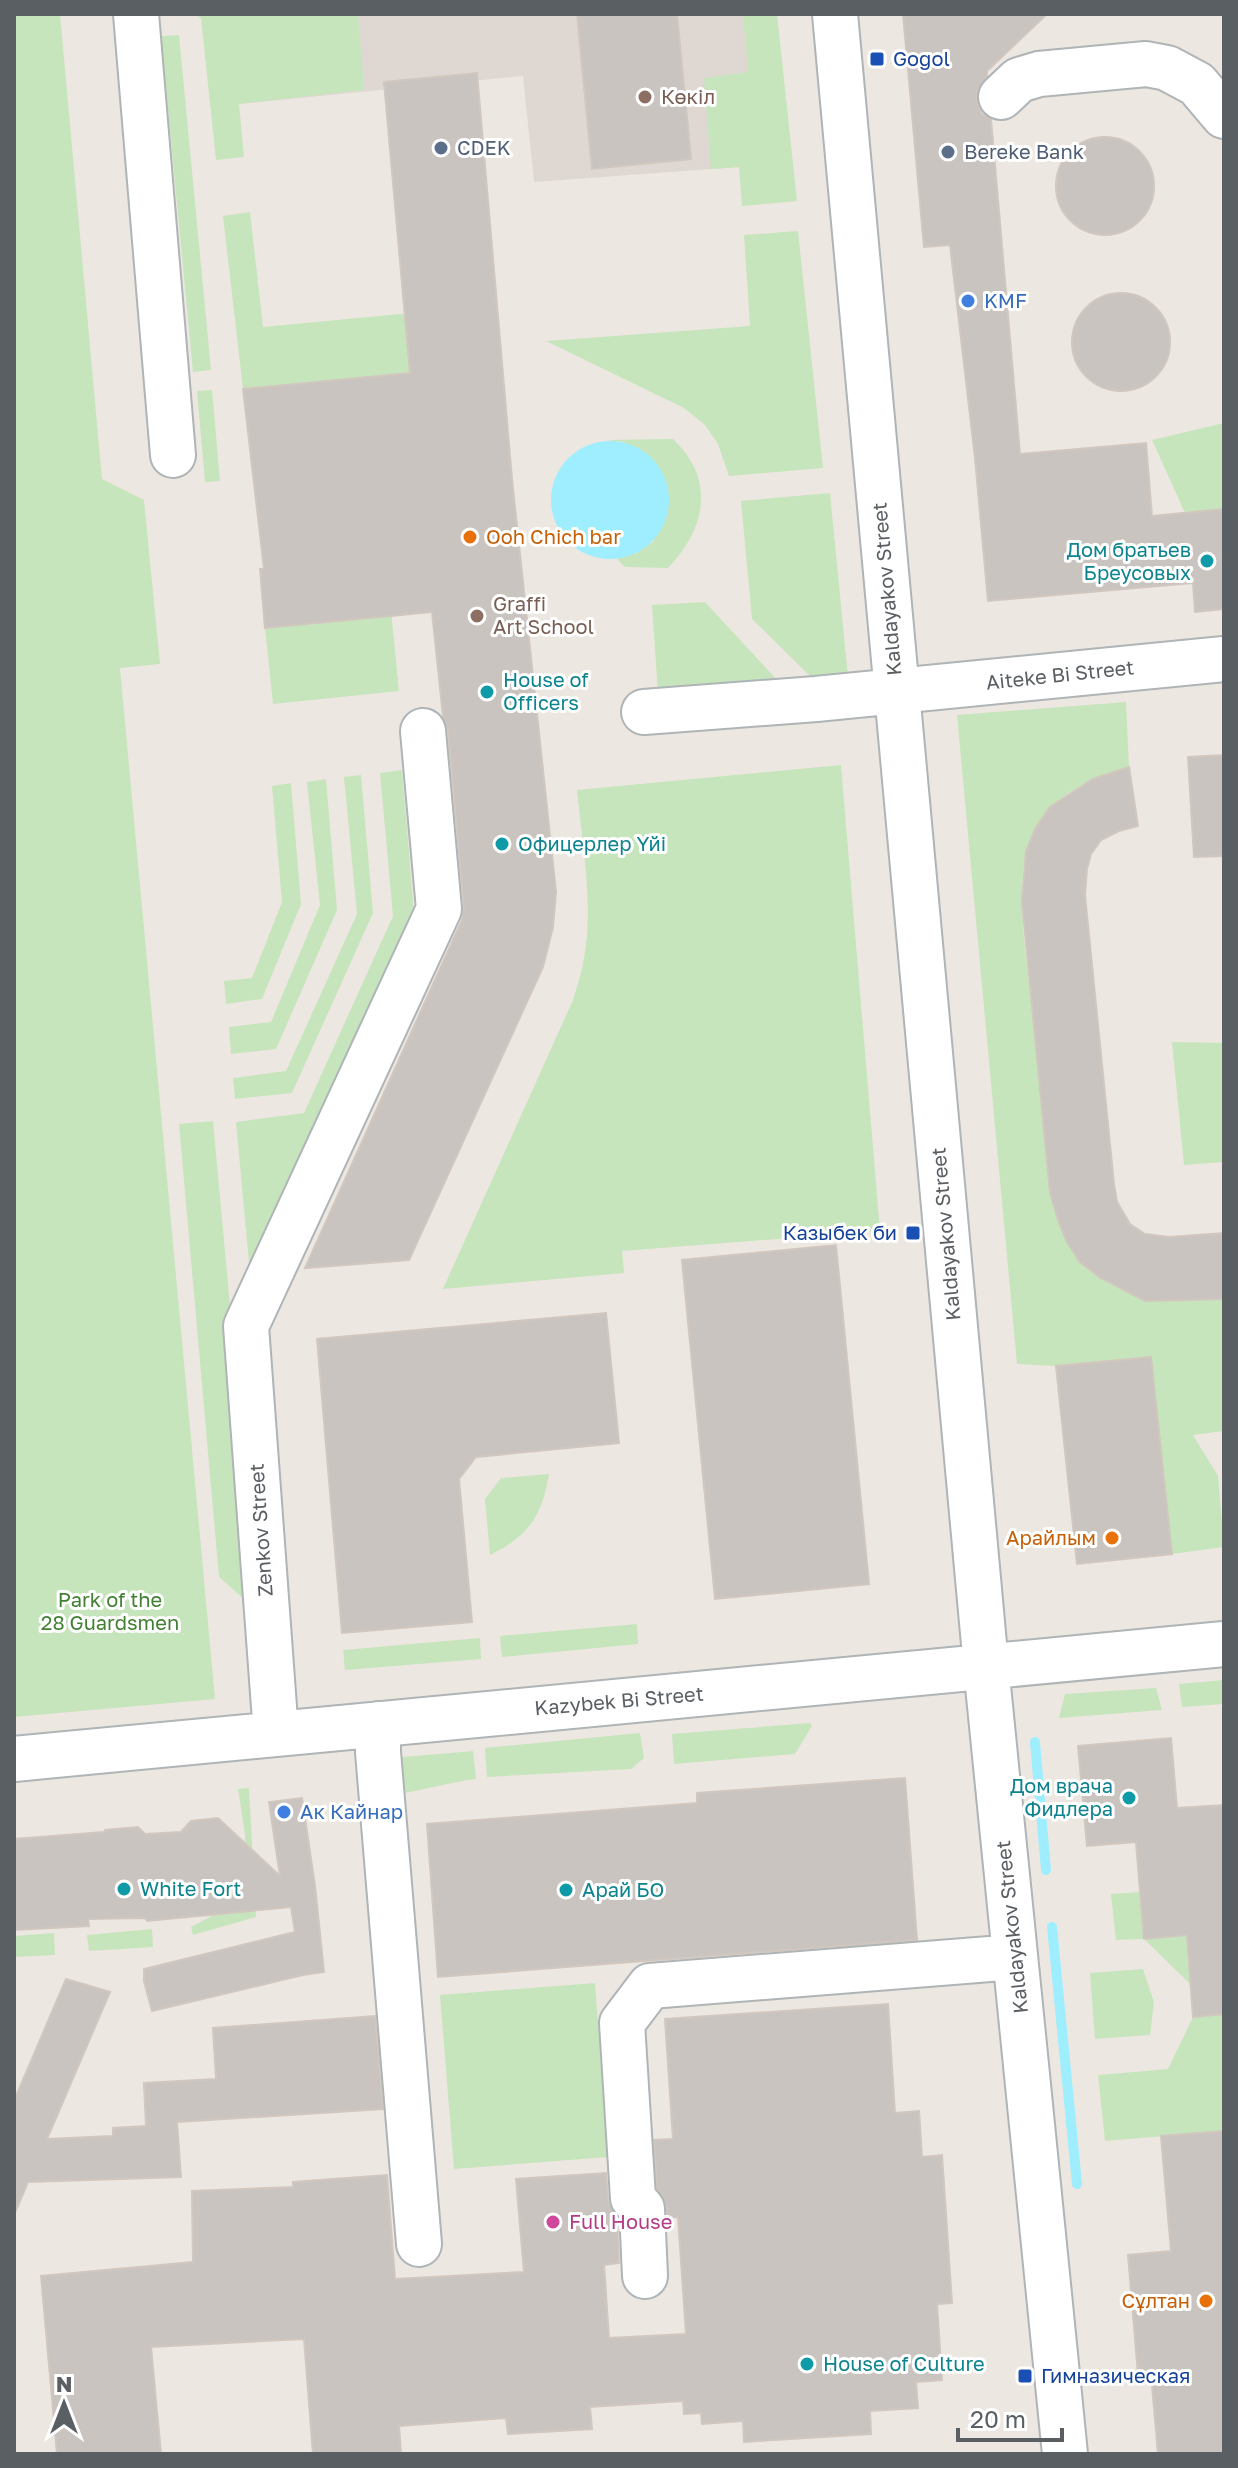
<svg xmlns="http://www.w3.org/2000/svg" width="1238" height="2468" viewBox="0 0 1238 2468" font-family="'Golos Text',sans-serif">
<rect width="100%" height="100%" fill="#ede7e1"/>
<!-- education -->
<path fill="#dfd8d2" d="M231 14H756L739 167 534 182 523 76 238 104Z"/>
<!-- green -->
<path fill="#c7e5bc" d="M14 14H60L102 479 144 500 160 664 120 668 215 1699 14 1717Z
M194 14H358L364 90 239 104 244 157 216 160 201 18Z
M743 14H777L797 201 742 206 739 167 711 169 704 78 748 72Z
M179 35 211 370 193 372 161 36Z
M250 212 263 327 411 313 416 372 243 389 223 216Z
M798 231 823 468 729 476 718 444 705 425 684 408 546 341 750 326 744 235Z
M212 390 220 481 205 482 197 391Z
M1224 423V509L1185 513 1152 440Z
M673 439C716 479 706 529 668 568L625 567 617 559 637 553 654 541 625 442 605 440Z
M830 493 848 677 815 681 752 619 741 501Z
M380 570H387L399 691 273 704 265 628 384 617Z
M705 602 781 684 658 694 652 605Z
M1126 702 1129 767C1093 779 1054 793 1035 829 1010 877 1028 963 1033 1016 1039 1074 1045 1133 1050 1192L1058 1220 1067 1242 1099 1277 1145 1301 1224 1299V1431L1193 1435 1218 1476 1224 1547 1172 1554 1151 1357 1056 1366 1017 1364 957 715Z
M841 765 880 1231 622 1251 624 1273 443 1289 573 1000C577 986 582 972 584 958 594 906 582 842 577 790Z
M402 770 414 913 251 1284 236 1122 304 1113 393 916 380 773Z
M361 775 373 913 292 1093 235 1099 233 1078 286 1071 357 914 344 777Z
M326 779 337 910 276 1049 231 1054 229 1027 271 1022 320 905 307 782Z
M291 783 301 904 262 999 226 1004 224 981 252 978 282 902 272 786Z
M1172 1042 1224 1043V1162L1184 1165Z
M213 1121 257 1599 245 1600 219 1577 179 1124Z
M549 1474C542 1516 529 1536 490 1555L485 1499 501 1478Z
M637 1624 638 1644 502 1657 500 1636Z
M480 1638 481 1659 345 1670 343 1650Z
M1224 1680V1704L1182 1707 1179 1684Z
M1156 1688 1162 1710 1059 1718 1065 1694Z
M810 1723 812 1726 795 1754 674 1764 672 1734Z
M640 1733 644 1758 631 1769 487 1777 485 1748Z
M473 1751 476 1779C451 1782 429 1789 404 1793L391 1784V1758Z
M249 1788 256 1917 193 1935 191 1927 245 1898V1835L238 1789Z
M1140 1892 1144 1939 1224 1932 1191 1985 1144 1939 1116 1940 1111 1894Z
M152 1929 153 1947 89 1951 87 1935Z
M54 1933 55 1955 14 1957V1936Z
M1143 1969 1154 2002 1150 2035 1095 2039 1090 1973Z
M595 1983 608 2157 454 2169 440 1995Z
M1224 2014V2131L1105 2141 1098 2075 1168 2069 1193 2017Z"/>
<!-- water -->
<path fill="#9eeeff" d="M551 500a59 59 0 1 1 118 0a59 59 0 1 1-118 0Z"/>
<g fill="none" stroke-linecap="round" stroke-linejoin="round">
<!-- stream -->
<path stroke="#9eeeff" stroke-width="10" d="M1035 1742 1046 1870
M1052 1927 1077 2184"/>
</g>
<!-- building -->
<path fill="#c9c4c0" stroke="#d1c7bf" stroke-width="2" d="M577 14H677L691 159 592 169Z
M903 14H1047L987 71V76L977 91V104L982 114 991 119 1020 454 1146 443 1152 516 1224 509V609L1195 612 1193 583 988 601 975 458 950 245 924 247Z
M477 73 512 479 556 892 553 927 543 967 409 1260 305 1268 462 920 464 907 448 729 443 716 432 612 265 628 260 569H264L243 389 410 373 384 82Z
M1056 186a49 49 0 1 1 98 0a49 49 0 1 1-98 0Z
M1072 342a49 49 0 1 1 98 0a49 49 0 1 1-98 0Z
M1224 755V856L1194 857 1188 757Z
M1129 767 1138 826 1119 831 1101 840 1091 854 1087 869 1085 895 1114 1184 1117 1202 1130 1224 1145 1234 1169 1237 1224 1233V1299L1145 1301 1099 1277 1080 1262 1067 1242 1058 1220 1050 1192 1022 902 1026 852 1035 829 1050 807 1093 779Z
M836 1245 869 1584 715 1599 682 1260Z
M606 1313 619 1443 476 1457 459 1479 472 1622 342 1633 317 1339Z
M1151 1357 1172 1554 1077 1564 1056 1366Z
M1171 1738 1177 1808 1224 1805V2014L1193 2017 1187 1935 1144 1939 1136 1842 1087 1846 1078 1746Z
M905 1778 917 1940 438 1977 427 1824 697 1803V1793Z
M302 1798 315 1886 324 1972 303 1975 152 2011 144 1981V1969L295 1932 291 1907 147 1921 145 1918 88 1919 89 1926 14 1930V1839L104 1832 105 1830 138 1827 145 1834 181 1832 191 1821 218 1818 280 1876 269 1802Z
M66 1979 110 1992 47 2139 113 2136V2128L146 2126 144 2083 216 2079 213 2028 375 2016 383 2109 177 2122 181 2177 28 2182 14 2215V2101Z
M888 2004 895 2113 919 2111 922 2157 942 2155 952 2303 937 2304 942 2380 916 2382 918 2408 870 2411 871 2434 744 2442 743 2421 702 2424 701 2413 684 2414 683 2401 590 2407 592 2429 508 2434 506 2418 399 2426 401 2454H313L304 2339 151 2347 161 2454H57L41 2276 193 2262 192 2191 293 2187V2182L387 2175 395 2279 524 2272 516 2179 606 2173 608 2200 617 2218 619 2263 604 2265 609 2338 686 2334 678 2217 667 2218V2207L657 2188 654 2140 673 2139 665 2019Z
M1224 2131V2454H1158L1151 2374 1138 2375 1128 2255 1171 2251 1161 2136Z"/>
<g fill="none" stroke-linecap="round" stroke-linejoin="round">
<defs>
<path id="minor" d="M136 14 173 455
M835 14 986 1666 1065 2454
M1001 97 1019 80 1039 74 1146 64 1167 68 1197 84 1224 116
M644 712 816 699 1224 659
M378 1724V1752L419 2244
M276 1734 246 1326 439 909 423 731
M14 1759 1224 1644
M645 2276 642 2209 633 2198 622 2023 650 1986 1015 1957"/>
</defs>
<!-- minor casing -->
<use href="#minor" stroke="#afb4b7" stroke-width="48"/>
<!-- minor -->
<use href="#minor" stroke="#fff" stroke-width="44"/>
</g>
<!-- markers -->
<g fill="#1a4fb4" stroke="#fff" stroke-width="3">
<rect x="869" y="51" width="16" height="16" rx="4"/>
<rect x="905" y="1225" width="16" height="16" rx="4"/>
<rect x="1017" y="2368" width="16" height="16" rx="4"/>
</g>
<g fill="#8d6e63" stroke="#fff" stroke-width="3">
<circle cx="645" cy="97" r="8"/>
<circle cx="477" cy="616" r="8"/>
</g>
<g fill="#5c6f8a" stroke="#fff" stroke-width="3">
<circle cx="441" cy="148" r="8"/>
<circle cx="948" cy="152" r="8"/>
</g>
<g fill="#3f7fe0" stroke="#fff" stroke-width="3">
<circle cx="968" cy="301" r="8"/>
<circle cx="284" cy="1812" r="8"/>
</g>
<g fill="#e8710a" stroke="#fff" stroke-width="3">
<circle cx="470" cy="537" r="8"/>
<circle cx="1112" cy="1538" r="8"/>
<circle cx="1206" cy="2301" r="8"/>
</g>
<g fill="#0f9aa8" stroke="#fff" stroke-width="3">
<circle cx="1207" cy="561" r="8"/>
<circle cx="487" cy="692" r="8"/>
<circle cx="502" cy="844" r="8"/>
<circle cx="1129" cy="1798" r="8"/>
<circle cx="124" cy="1889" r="8"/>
<circle cx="566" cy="1890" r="8"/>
<circle cx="807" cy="2364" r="8"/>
</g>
<circle fill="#d1479c" stroke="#fff" stroke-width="3" cx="553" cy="2222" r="8"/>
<g text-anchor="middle" stroke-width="6" stroke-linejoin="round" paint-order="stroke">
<!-- transit labels -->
<g font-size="20" fill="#164399" stroke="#fff" text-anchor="start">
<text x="893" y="66">Gogol</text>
<text x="897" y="1240" text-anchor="end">Казыбек би</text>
<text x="1041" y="2383">Гимназическая</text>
</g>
<!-- education labels -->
<g font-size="20" fill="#785e54" stroke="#fff" text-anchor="start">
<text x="661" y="104">Көкіл</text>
<text x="493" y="611">Graffi<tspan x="493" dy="23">Art School</tspan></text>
</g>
<!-- service labels -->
<g font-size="20" fill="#4e5e75" stroke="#fff" text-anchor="start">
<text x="457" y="155">CDEK</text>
<text x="964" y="159">Bereke Bank</text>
</g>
<!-- shop labels -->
<g font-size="20" fill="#366cbe" stroke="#fff" text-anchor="start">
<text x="984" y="308">KMF</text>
<text x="300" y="1819">Ак Кайнар</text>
</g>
<!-- food labels -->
<g font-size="20" fill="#c56008" stroke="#fff" text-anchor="end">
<text x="486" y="544" text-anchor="start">Ooh Chich bar</text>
<text x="1096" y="1545">Арайлым</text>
<text x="1190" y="2308">Сұлтан</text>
</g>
<!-- culture labels -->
<g font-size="20" fill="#0d838f" stroke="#fff" text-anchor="start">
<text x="1191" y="557" text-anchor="end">Дом братьев<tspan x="1191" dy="23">Бреусовых</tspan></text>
<text x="503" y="687">House of<tspan x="503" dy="23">Officers</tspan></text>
<text x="518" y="851">Офицерлер Үйі</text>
<text x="1113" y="1793" text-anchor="end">Дом врача<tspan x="1113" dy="23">Фидлера</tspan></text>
<text x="140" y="1896">White Fort</text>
<text x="582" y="1897">Арай БО</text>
<text x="823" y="2371">House of Culture</text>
</g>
<!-- street labels -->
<g font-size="20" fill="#595f62" stroke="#fff">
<text transform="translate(887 589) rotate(-95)" y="7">Kaldayakov Street</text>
<text transform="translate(1060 675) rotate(-6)" y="7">Aiteke Bi Street</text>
<text transform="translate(946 1234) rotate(-95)" y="7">Kaldayakov Street</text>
<text transform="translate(261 1530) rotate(-94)" y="7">Zenkov Street</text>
<text transform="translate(619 1701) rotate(-5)" y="7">Kazybek Bi Street</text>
<text transform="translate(1012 1927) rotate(-96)" y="7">Kaldayakov Street</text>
</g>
<!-- park labels -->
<g font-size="20" fill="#428032" stroke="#fff">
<text x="110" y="1607">Park of the<tspan x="110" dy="23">28 Guardsmen</tspan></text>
</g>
<!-- hotel labels -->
<g font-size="20" fill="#b23c85" stroke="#fff" text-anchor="start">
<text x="569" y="2229">Full House</text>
</g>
</g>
<!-- border -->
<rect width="1238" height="2468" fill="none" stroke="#595f62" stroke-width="32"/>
<!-- north arrow -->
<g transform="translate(64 2404)" stroke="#ffffff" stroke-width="6" paint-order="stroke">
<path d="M0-6L14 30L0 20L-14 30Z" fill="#595f62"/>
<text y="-12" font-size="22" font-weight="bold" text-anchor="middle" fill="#595f62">N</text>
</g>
<!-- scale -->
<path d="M958 2428v12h104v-12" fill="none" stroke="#595f62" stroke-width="4"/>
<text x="970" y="2428" font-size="24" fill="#595f62" stroke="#ffffff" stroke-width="6" paint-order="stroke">20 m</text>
</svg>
